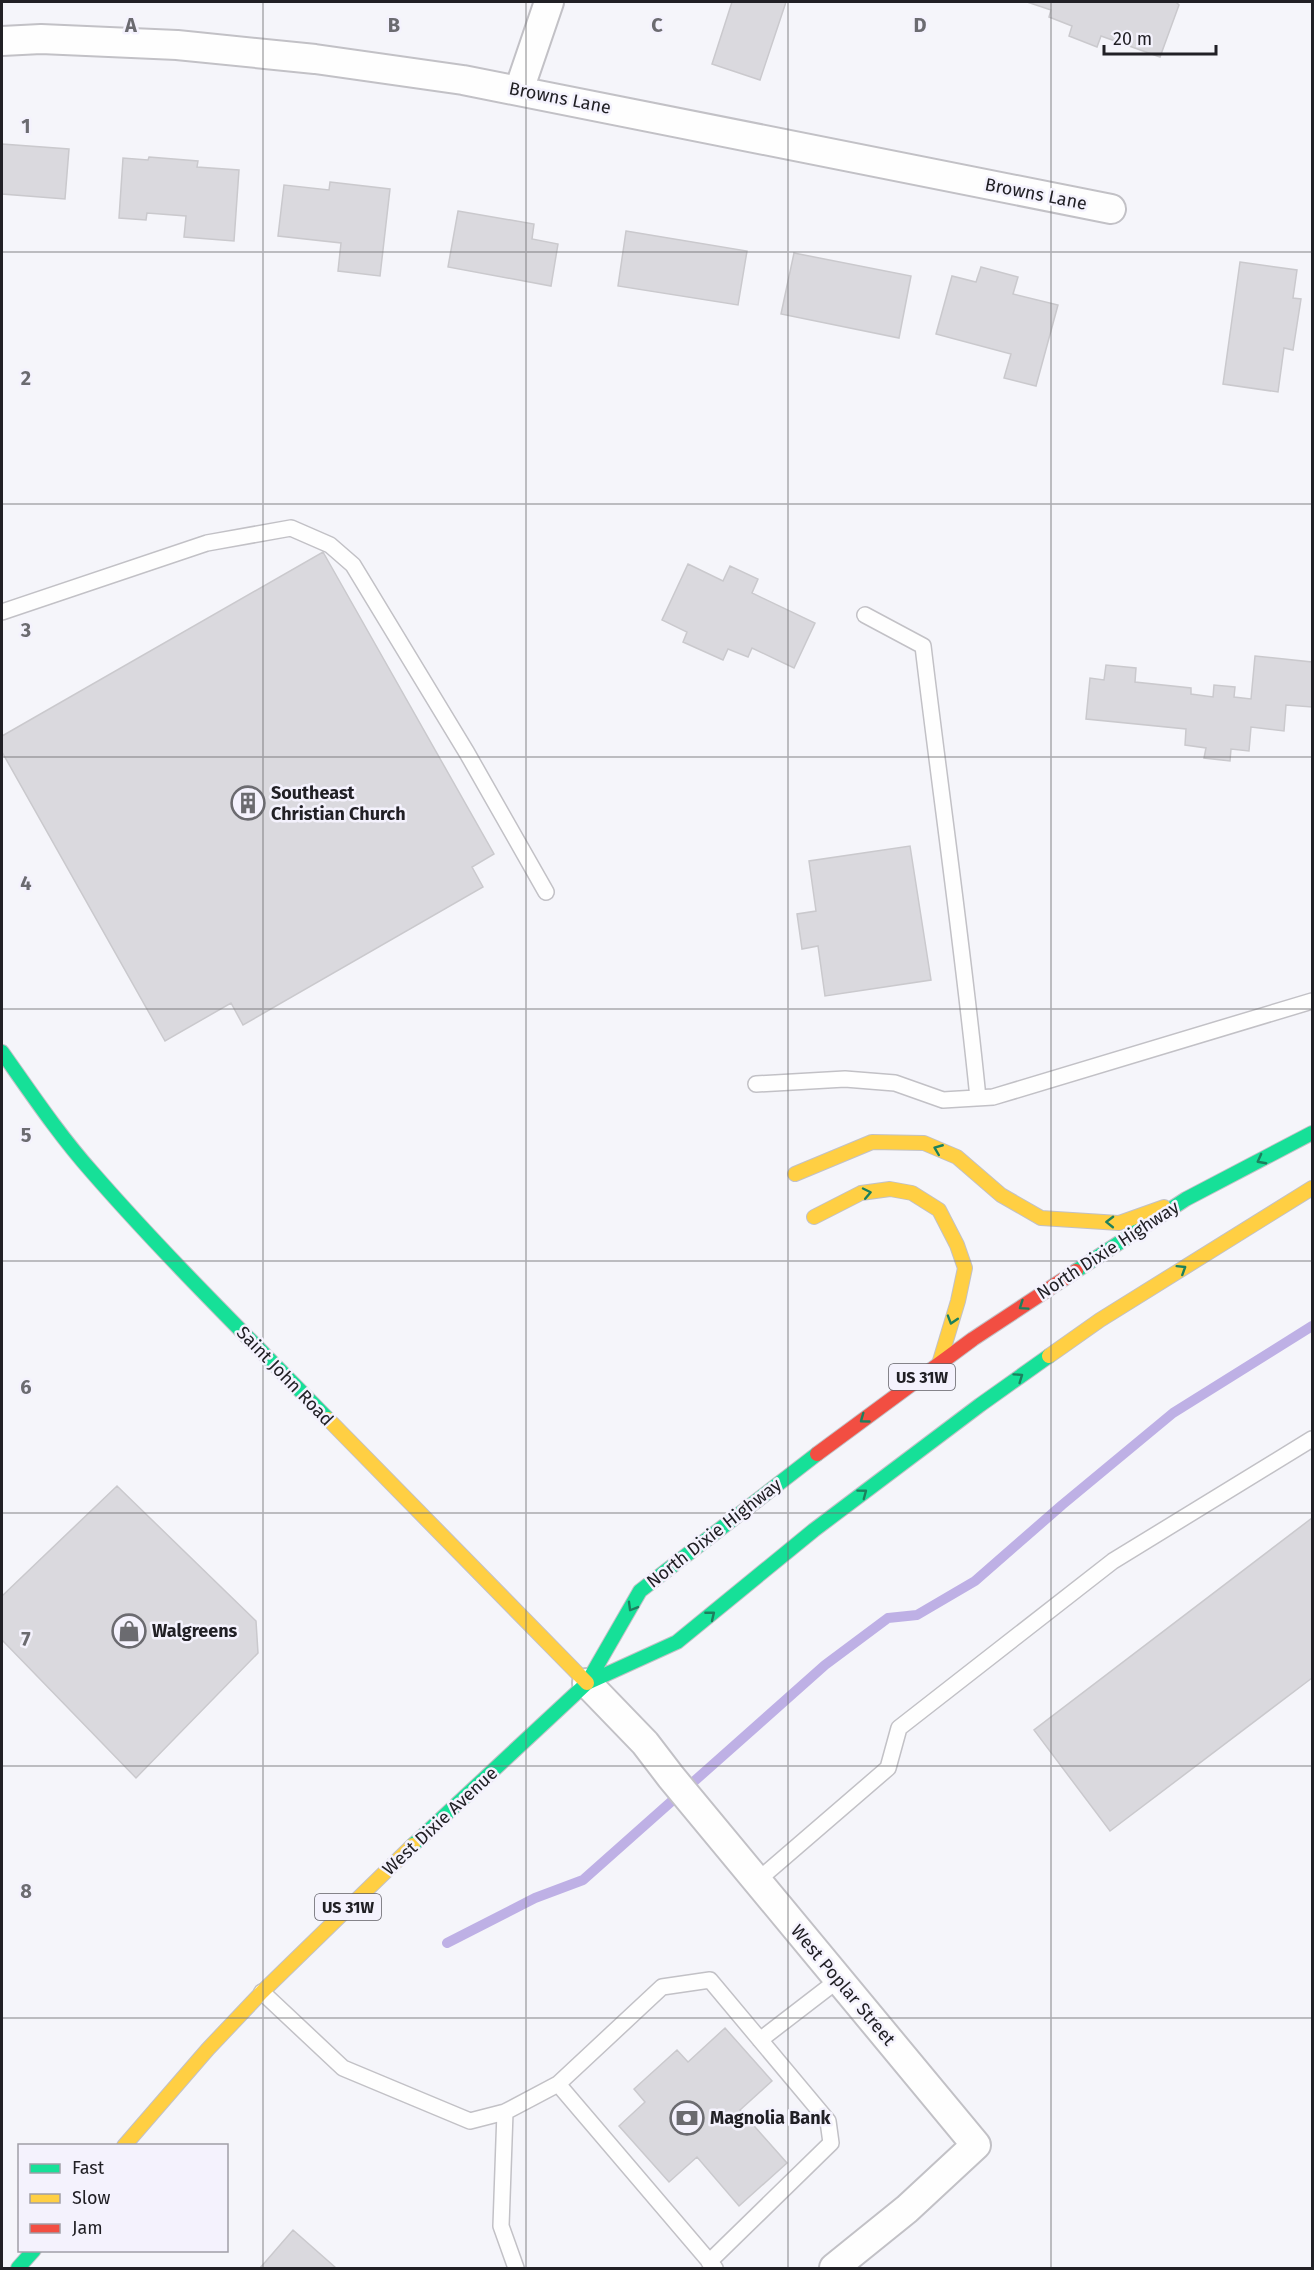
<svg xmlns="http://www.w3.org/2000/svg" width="1314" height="2270" viewBox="0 0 1314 2270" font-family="'Fira Sans',sans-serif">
<rect width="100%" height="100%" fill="#f5f5fa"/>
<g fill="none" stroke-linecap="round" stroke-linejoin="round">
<!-- stream -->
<path stroke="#beb0e5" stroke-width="10" d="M447 1943 535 1898 583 1880 825 1665 888 1618 917 1615 975 1581 1062 1505 1173 1413 1312 1326"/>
</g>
<!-- building -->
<path fill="#dad9de" stroke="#cac9cd" stroke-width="1.5" d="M732 2H786L760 80 712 64Z
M1027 2H1176L1179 5 1160 57 1101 36 1097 47 1069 36 1072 26 1049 17 1051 10Z
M2 144 69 149 65 199 2 194Z
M149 157 198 161 197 167 239 170 234 241 184 237 186 216 147 213 146 220 119 218 123 158 148 160Z
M330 182 390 189 380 276 338 271 341 243 278 236 284 185 329 190Z
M458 211 534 224 532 239 558 244 551 286 448 267Z
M626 231 747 251 738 305 618 286Z
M794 253 911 276 899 338 781 314Z
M1240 262 1297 270 1293 298 1301 299 1293 350 1284 348 1278 392 1223 384Z
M981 267 1018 277 1013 294 1058 305 1036 386 1004 378 1011 354 936 334 952 276 976 282Z
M323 552 494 854 472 867 483 887 243 1025 231 1003 165 1041 2 752V736Z
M688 564 723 581 730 566 758 579 752 593 815 623 794 668 752 648 748 657 728 649 723 660 683 642 687 632 662 620Z
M1255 656 1312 662V707L1286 705 1284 731 1251 727 1249 751 1231 749 1230 761 1204 758 1206 748 1185 745 1186 729 1086 719 1090 678 1104 680 1106 665 1136 668 1135 682 1191 688V694L1213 697 1214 685 1235 687 1234 697 1251 699Z
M910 846 931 980 825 996 818 946 802 949 797 914 816 911 809 861Z
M117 1486 256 1621 258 1653 136 1778 2 1640V1596Z
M1312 1518V1678L1110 1831 1034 1730Z
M725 2028 772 2081 740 2110 787 2163 739 2206 697 2157 669 2182 619 2126 645 2102 634 2089 677 2050 688 2062Z
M293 2230 336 2268H260Z"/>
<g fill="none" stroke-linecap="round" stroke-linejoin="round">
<defs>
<path id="lane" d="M2 612 207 543 291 528 330 545 353 565 467 753 546 892
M865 615 923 646C941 797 963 947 978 1098
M756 1084 845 1079 895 1083 943 1100 993 1097 1312 1001
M757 1881 888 1768 899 1728 1113 1561 1312 1439
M262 1992 343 2068 470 2121 505 2112 558 2084
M760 2040 838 1980
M505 2112 501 2226 516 2268
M709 2262 831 2143 828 2121 710 1980 662 1987 558 2084 715 2268"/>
<path id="street" d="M2 41 41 39 177 45 315 59 463 80 1111 209
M519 90 549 2
M587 1683 645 1743 671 1777 976 2145 907 2209 834 2268"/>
<path id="fast" d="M2 1052C31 1093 59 1135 92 1172 167 1258 249 1338 328 1419
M1076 1271 1186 1199 1312 1133
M587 1683 677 1642 814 1530 980 1405 1049 1356
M413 1845 587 1683 640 1591 817 1454
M18 2268 34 2250"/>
<path id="slow" d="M795 1174 872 1142 924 1143 957 1157 1001 1195 1041 1218 1119 1223 1164 1207
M814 1217 861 1193 890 1189 912 1193 939 1210 957 1245 965 1268 958 1301 939 1364
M1049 1356 1100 1320 1312 1188
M328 1419 587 1683
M124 2146 208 2049 262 1992 413 1845"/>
<path id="jam" d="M817 1454 973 1339 1076 1271"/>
</defs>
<!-- lane casing -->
<use href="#lane" stroke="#c2c1c6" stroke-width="18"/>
<!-- street casing -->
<use href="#street" stroke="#c2c1c6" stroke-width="32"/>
<!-- fast casing -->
<use href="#fast" stroke="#c2c1c6" stroke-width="16"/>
<!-- slow casing -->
<use href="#slow" stroke="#c2c1c6" stroke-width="16"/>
<!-- jam casing -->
<use href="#jam" stroke="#c2c1c6" stroke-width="16"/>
<!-- lane -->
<use href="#lane" stroke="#fefefe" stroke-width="15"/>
<!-- street -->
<use href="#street" stroke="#fefefe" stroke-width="28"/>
<!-- fast -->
<use href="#fast" stroke="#16e098" stroke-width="14"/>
<!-- slow -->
<use href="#slow" stroke="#ffcf43" stroke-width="14"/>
<!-- jam -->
<use href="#jam" stroke="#f24e42" stroke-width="14"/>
</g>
<!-- one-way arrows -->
<defs><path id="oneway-chevron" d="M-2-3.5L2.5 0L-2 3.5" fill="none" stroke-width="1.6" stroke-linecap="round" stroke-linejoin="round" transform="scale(1.5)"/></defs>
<g stroke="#1c805e">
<use href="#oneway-chevron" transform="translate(938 1149) rotate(-158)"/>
<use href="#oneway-chevron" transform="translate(1261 1160) rotate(152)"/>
<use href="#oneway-chevron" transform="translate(867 1193) rotate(-12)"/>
<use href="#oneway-chevron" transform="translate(1110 1222) rotate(-179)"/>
<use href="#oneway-chevron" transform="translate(1182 1269) rotate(-32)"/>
<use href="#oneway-chevron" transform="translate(1023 1306) rotate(146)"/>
<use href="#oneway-chevron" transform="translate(952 1320) rotate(107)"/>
<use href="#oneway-chevron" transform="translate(1019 1377) rotate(-35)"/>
<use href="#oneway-chevron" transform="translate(864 1419) rotate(144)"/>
<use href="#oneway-chevron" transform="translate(863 1493) rotate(-37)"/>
<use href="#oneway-chevron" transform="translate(632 1607) rotate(120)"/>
<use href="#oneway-chevron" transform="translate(711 1615) rotate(-39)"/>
</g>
<!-- grid -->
<path fill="none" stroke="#6b6b70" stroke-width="1.5" stroke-opacity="0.55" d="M263 2V2268M526 2V2268M788 2V2268M1051 2V2268M2 252H1312M2 504H1312M2 757H1312M2 1009H1312M2 1261H1312M2 1513H1312M2 1766H1312M2 2018H1312"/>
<!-- icons -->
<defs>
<symbol id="building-ring" viewBox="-11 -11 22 22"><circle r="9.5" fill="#f4f2fd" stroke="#6b6b70" stroke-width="1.5"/><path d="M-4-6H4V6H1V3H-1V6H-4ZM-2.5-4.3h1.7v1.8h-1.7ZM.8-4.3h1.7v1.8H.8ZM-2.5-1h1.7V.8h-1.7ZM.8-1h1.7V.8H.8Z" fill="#6b6b70"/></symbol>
<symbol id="shop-ring" viewBox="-11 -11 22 22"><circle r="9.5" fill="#f4f2fd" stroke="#6b6b70" stroke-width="1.5"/><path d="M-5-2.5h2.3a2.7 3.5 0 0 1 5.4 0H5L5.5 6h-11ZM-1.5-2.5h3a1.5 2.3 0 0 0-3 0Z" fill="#6b6b70"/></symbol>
<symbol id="bank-ring" viewBox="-11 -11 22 22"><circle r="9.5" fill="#f4f2fd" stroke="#6b6b70" stroke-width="1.5"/><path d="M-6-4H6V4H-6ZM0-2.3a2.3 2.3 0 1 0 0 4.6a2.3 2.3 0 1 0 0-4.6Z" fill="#6b6b70"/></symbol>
</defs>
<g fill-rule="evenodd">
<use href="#building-ring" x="229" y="784" width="38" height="38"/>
<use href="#shop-ring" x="110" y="1612" width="38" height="38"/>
<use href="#bank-ring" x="668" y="2099" width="38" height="38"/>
</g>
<g text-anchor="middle" stroke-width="5" stroke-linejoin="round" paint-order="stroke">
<!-- shield labels -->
<g fill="#f4f2fd" stroke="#605f66" stroke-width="1.5">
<rect x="889" y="1364" width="66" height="26" rx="4.5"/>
<rect x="315" y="1894" width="66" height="26" rx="4.5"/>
</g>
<g font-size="16" font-weight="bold" fill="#212025">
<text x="922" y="1383">US 31W</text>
<text x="348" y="1913">US 31W</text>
</g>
<!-- street labels -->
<g font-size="18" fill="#212025" stroke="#f4f2fd">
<text transform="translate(560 98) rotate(11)" y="6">Browns Lane</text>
<text transform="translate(1036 194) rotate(11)" y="6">Browns Lane</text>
<text transform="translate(1108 1250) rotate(-33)" y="6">North Dixie Highway</text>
<text transform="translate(285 1376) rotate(46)" y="6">Saint John Road</text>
<text transform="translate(714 1533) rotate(-38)" y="6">North Dixie Highway</text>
<text transform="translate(440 1821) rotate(-43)" y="6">West Dixie Avenue</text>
<text transform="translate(843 1985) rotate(50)" y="6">West Poplar Street</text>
</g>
<!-- poi labels -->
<g font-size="18" font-weight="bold" fill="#212025" stroke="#f4f2fd" text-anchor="start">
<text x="271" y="799">Southeast<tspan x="271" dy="21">Christian Church</tspan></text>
<text x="152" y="1637">Walgreens</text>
<text x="710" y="2124">Magnolia Bank</text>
</g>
</g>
<g font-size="20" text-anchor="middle" font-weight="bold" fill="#6b6b70" stroke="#f4f2fd" stroke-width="5" stroke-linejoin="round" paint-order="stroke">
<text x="131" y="32">A</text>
<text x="394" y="32">B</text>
<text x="657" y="32">C</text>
<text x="920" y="32">D</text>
<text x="26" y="133">1</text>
<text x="26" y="385">2</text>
<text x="26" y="637">3</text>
<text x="26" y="890">4</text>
<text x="26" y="1142">5</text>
<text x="26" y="1394">6</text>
<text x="26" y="1646">7</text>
<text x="26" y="1898">8</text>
</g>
<!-- border -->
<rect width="1314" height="2270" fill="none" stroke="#212025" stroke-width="6"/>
<!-- legend -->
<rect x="18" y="2144" width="210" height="108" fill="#f4f2fd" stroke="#a09ea7" stroke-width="1.5"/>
<rect x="30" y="2164" width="30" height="9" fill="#16e098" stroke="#a09ea7" stroke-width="1.5"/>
<text x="72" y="2174" font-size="18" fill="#212025">Fast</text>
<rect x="30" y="2194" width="30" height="9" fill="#ffcf43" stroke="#a09ea7" stroke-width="1.5"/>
<text x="72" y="2204" font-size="18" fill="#212025">Slow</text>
<rect x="30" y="2224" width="30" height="9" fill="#f24e42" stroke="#a09ea7" stroke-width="1.5"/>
<text x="72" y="2234" font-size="18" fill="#212025">Jam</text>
<!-- scale -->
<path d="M1104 45v9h112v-9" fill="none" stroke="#212025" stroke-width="3"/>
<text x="1113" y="45" font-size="18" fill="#212025" stroke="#f4f2fd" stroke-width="4.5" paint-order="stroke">20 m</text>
</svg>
